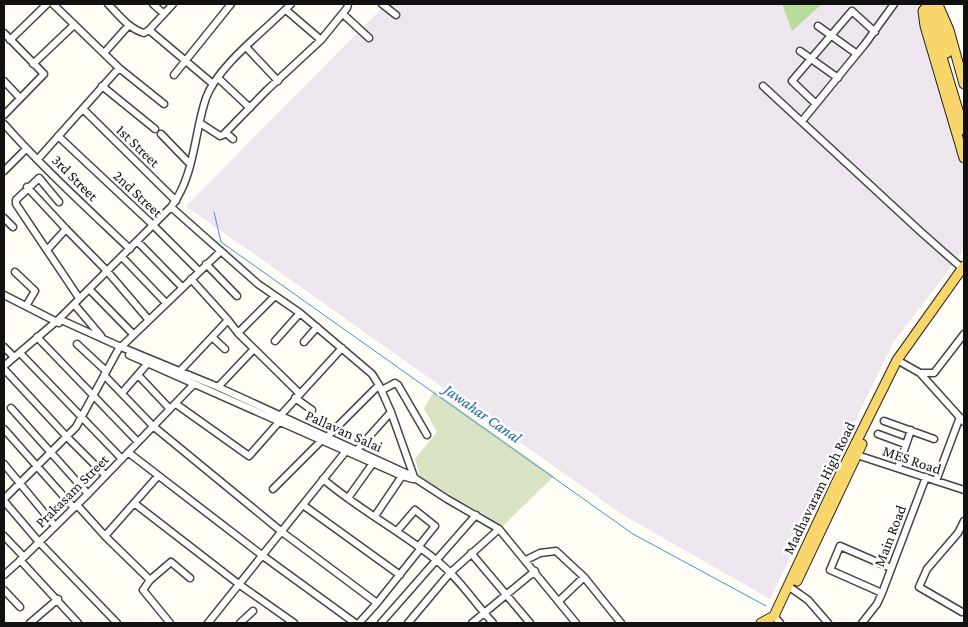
<svg xmlns="http://www.w3.org/2000/svg" width="968" height="627" viewBox="0 0 968 627" font-family="'Crimson Pro',serif">
<rect width="100%" height="100%" fill="#fffdf5"/>
<!-- industrial -->
<path fill="#eee6ef" d="M386 4H732L734 5 736 4H921L964 159V250L893 343 770 599 623 515 186 206Z"/>
<!-- forest -->
<path fill="#b9dc9c" d="M782 4H822L792 31Z"/>
<!-- cemetery -->
<path fill="#d9e3c4" d="M434 391 554 476 503 526 420 477 415 459 437 432 424 409Z"/>
<g fill="none" stroke-linecap="round" stroke-linejoin="round">
<!-- stream -->
<path stroke="#3f96cf" stroke-width="1" d="M214 212 221 242 633 534 766 606"/>
<defs>
<path id="minor" d="M108 4C118 14 129 29 144 33L149 30 173 4
M153 4 163 13
M382 4 396 15
M286 10 321 40
M343 14 369 38
M818 26 857 54
M149 30 213 84
M4 33 44 74 4 115
M10 40 47 4
M246 47 278 81
M800 51 838 78
M104 53 129 25
M33 64 74 25
M119 68 164 104
M174 75 231 4
M218 78 250 108
M4 81 20 98
M102 86 155 129
M763 86 921 232 964 270
M816 104 792 81 852 11 875 32
M83 109 176 201
M802 121 865 44 894 4
M200 123 220 136 223 135 267 90 321 40 347 8 348 4
M4 124C43 168 87 208 130 249
M226 133 233 139
M161 134 190 164
M58 136 153 225 199 271
M38 159 119 68 53 4
M4 171 26 149
M27 187 66 229
M59 202 39 178 16 200V204L79 298
M171 207 258 284 300 313 372 374 379 385 391 412 414 477
M4 218 13 227
M137 241 182 287
M47 250 66 229 107 271 148 319
M122 257 166 303
M206 264 237 296
M15 272 35 291 26 306
M191 279 228 320 238 333 299 393
M89 289 133 334
M4 295 59 323
M74 304 101 336
M59 319 121 347 218 387 410 475 447 499 499 529 576 623
M238 333 275 296
M37 337 138 442
M212 337 225 349
M275 341 300 313
M304 342 317 327
M77 344 106 371
M4 347 14 357
M121 347 221 251
M20 353 122 459
M129 355 402 476 413 479
M897 360 920 373 964 422
M4 366 59 319 171 207C195 176 194 133 206 98 218 65 267 29 291 4
M4 369 67 437 105 475
M180 371 228 320
M920 373H934L964 334
M104 375 153 426 282 532 377 603
M138 375 170 409
M218 387 253 350
M382 390 395 383 398 385 427 435
M122 393 148 363
M295 398 312 410
M176 404 249 456 279 422
M11 408 88 494
M280 416 342 348
M884 421 934 439
M4 429 74 508
M878 434 905 444
M328 436 379 385
M357 450 391 412
M129 453 263 556 355 623
M854 454 964 490
M4 464 55 526
M898 468 911 430
M323 479C358 509 400 531 436 560 457 576 475 603 493 623
M936 481 960 417
M273 489 321 441
M348 498 373 463
M4 499 76 427 118 350
M4 501 39 542 117 623
M134 503 240 585 294 623
M77 505 105 536 150 580 143 590 170 623
M303 505 400 575
M375 516 402 476
M397 531 415 510 435 526 419 546
M4 536 24 557
M105 536 158 476
M471 553 530 623
M20 560 78 623
M526 560 540 553 556 551 584 577 621 623
M4 575 24 557 88 494 194 384
M150 580 171 562 190 578
M788 586 808 600 828 623
M4 590 20 607
M882 593 830 570 840 546 891 568
M559 601 584 577
M962 612 919 587 927 569 958 533 964 521
M774 616 780 623
M30 623 58 599
M208 623 346 451
M240 623 253 611
M359 623 377 603 421 548
M381 623 476 515
M408 623 450 573 499 529
M472 623 535 571
M862 623 877 604 882 593 926 477"/>
<path id="major" d="M926 4 964 130
M933 4 947 53
M927 6 923 11 925 26 964 158
M939 7 949 30 964 84
M797 581 862 444
M761 623 774 616 836 483 897 360 964 266"/>
</defs>
<!-- minor casing -->
<use href="#minor" stroke="#444" stroke-width="9"/>
<!-- major casing -->
<use href="#major" stroke="#222" stroke-width="11"/>
<!-- minor -->
<use href="#minor" stroke="#fff" stroke-width="6"/>
<!-- major -->
<use href="#major" stroke="#f9d66b" stroke-width="9"/>
</g>
<g text-anchor="middle" stroke-width="5" stroke-linejoin="round" paint-order="stroke">
<!-- street labels -->
<g font-size="15" fill="#111" stroke="#fff">
<text transform="translate(138 146) rotate(44)" y="5">1st Street</text>
<text transform="translate(75 178) rotate(45)" y="5">3rd Street</text>
<text transform="translate(138 194) rotate(43)" y="5">2nd Street</text>
<text transform="translate(344 431) rotate(24)" y="5">Pallavan Salai</text>
<text transform="translate(912 460) rotate(19)" y="5">MES Road</text>
<text transform="translate(819 488) rotate(-64)" y="5">Madhavaram High Road</text>
<text transform="translate(72 491) rotate(-45)" y="5">Prakasam Street</text>
<text transform="translate(890 536) rotate(-69)" y="5">Main Road</text>
</g>
<!-- water labels -->
<g font-size="16" font-style="italic" fill="#1768a6" stroke="#fff">
<text transform="translate(483 413) rotate(35)" y="6">Jawahar Canal</text>
</g>
</g>
<!-- border -->
<rect width="968" height="627" fill="none" stroke="#111111" stroke-width="10"/>
</svg>
